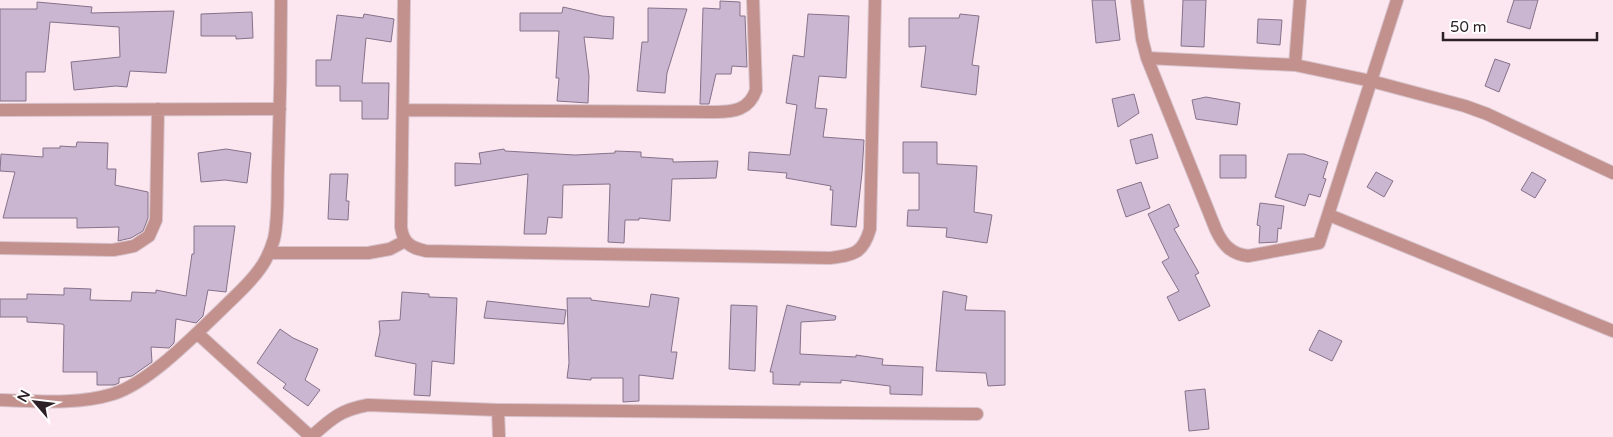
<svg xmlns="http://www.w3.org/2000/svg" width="1613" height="437" viewBox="0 0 1613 437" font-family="'Varela Round',sans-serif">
<rect width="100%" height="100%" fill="#fce7f0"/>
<!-- building -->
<path fill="#cab6d0" stroke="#85728a" d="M1092 0H1115L1120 40 1096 43Z
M1183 0H1206L1204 47 1181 46Z
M1514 0H1538L1530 29 1507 22Z
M720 1 740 2V16H745L747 67 732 66 731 74H716L709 104H700L703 8 720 9Z
M37 2 92 7 91 13 174 11 166 73 130 71 127 87 116 86 74 90 71 62 120 57 119 27 50 22 45 72H26V101H0V9H37Z
M563 7 602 16 614 17 613 39 584 37 589 76 588 103 557 101 559 78H556L559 31H520V13H562Z
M648 8 687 9 667 73 665 93 637 91 642 42H648Z
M252 12 253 38 236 39V36H201V14Z
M364 14 394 19 391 42 366 38 362 83H389L388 119H362V101H340V86H316V60H331L337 15 363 18Z
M808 14 849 16 846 78 819 76 815 108 827 109 823 137 864 140 862 173 856 227 831 225 833 190H830L831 186 786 178 787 173 748 170 749 152 790 155 797 105 786 103 793 55 804 57Z
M960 14 979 16 972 65 979 66 976 95 921 87 926 46 909 47V18H959Z
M1258 19 1282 20 1280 45 1257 43Z
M1495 59 1510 64 1499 92 1485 86Z
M1134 94 1139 113 1118 127 1112 99Z
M1206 97 1240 103 1237 125 1196 119 1192 100Z
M1152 134 1158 158 1136 164 1130 140Z
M77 142 108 143 107 169H116L115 185 148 192V218L143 231 131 238 118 241 119 227 77 228V218H3L15 172 0 171 1 154 43 157V148H60V146L76 147Z
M903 142H937V164L977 166 974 212 992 215 987 243 946 237 947 228 907 226 908 210H919V173H903Z
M226 149 251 153 247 183 225 180 201 182 198 153Z
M504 149 505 151 575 155 615 153V151L641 152V157L673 159V162L718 161 716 178 672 179 670 221 639 218V220H625L624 243 608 242 610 184 563 185 562 218 548 217 546 234H524L528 174 455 186V163L481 164 479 153Z
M1288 154H1304L1328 162 1323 178 1326 179 1320 197 1309 194 1305 206 1275 197Z
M1220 155H1246V178H1220Z
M1376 172 1393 181 1384 197 1367 187Z
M1532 172 1546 180 1535 198 1521 190Z
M330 174H348L346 201H349L348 220 328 219Z
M1141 182 1150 208 1126 217 1117 190Z
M1260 203 1284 206 1281 229 1278 228 1277 242 1259 243 1260 226 1257 225Z
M1169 204 1179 226 1174 229 1199 273 1195 275 1210 306 1179 321 1167 297 1179 291 1162 262 1169 258 1148 214Z
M194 226H235L226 292 208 290 203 316 196 323 176 319 174 343 169 348 151 347 152 362 132 376 119 378V383L114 385H97V372H63L64 325 62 324 27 322V317H0V299H27V294L64 295V288L91 289 90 300 131 301 132 292 156 293V290L186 296 192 254H194Z
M943 291 967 296 965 310 1005 311V385L988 386 986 373 936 371Z
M402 292 429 294V297L457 298 454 364 432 361 430 396 414 395 416 364 375 356 380 332 379 321 400 320Z
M651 294 679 298 671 352H677L673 379 639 375V401L623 402V378H591V380L567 378 569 363 567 298H591V300L649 307Z
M487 301 566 310 564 324 484 318Z
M731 305 757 306 755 371 729 369Z
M787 305 836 316 835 320 801 322 800 354 856 357V355L883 359 882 365 923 367 922 395 890 394V386L841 380V383L800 382V385L773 384V372H770Z
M280 329 293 338 318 349 305 380 320 390 308 406 283 388 286 384 257 363Z
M1319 330 1342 341 1332 361 1309 350Z
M1205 389 1209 429 1189 431 1185 391Z"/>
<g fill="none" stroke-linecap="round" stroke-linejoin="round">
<defs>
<path id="minor" d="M404 0 401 227C403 243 411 248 426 251L830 258C853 255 863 254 870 229L875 0
M1137 0 1142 39 1147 58 1216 230C1223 245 1231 254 1248 256L1319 243 1397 0
M1147 58 1295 65 1300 0
M1295 65 1371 81 1465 106 1487 114 1613 173
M0 110 280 109
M403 110 715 112C734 112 749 110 756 90L753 0
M1329 215 1613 331
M0 248 113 250 124 248 134 246 149 236 156 220 158 109
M269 253H368L390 249 405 241
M197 333 311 437
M0 400C37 401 77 405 113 394 149 383 196 334 223 308 235 296 249 284 259 270 266 261 271 249 274 239 279 216 277 190 278 167 280 111 281 56 281 0
M498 410 499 437
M311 437C331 419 340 410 368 405L498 410 977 414"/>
</defs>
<!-- minor casing -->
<use href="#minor" stroke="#d7c3cb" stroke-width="14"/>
<!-- minor -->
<use href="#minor" stroke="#c2908d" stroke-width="12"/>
</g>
<!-- north arrow -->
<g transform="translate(35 402) rotate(298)" stroke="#ffffff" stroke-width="4" paint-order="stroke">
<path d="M0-4L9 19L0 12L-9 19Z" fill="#2c1f25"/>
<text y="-8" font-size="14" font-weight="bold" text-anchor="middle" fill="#2c1f25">N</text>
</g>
<!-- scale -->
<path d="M1443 32v8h154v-8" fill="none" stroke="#2c1f25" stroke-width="2.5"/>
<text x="1450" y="32" font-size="15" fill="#2c1f25" stroke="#ffffff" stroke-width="4" paint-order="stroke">50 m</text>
</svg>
